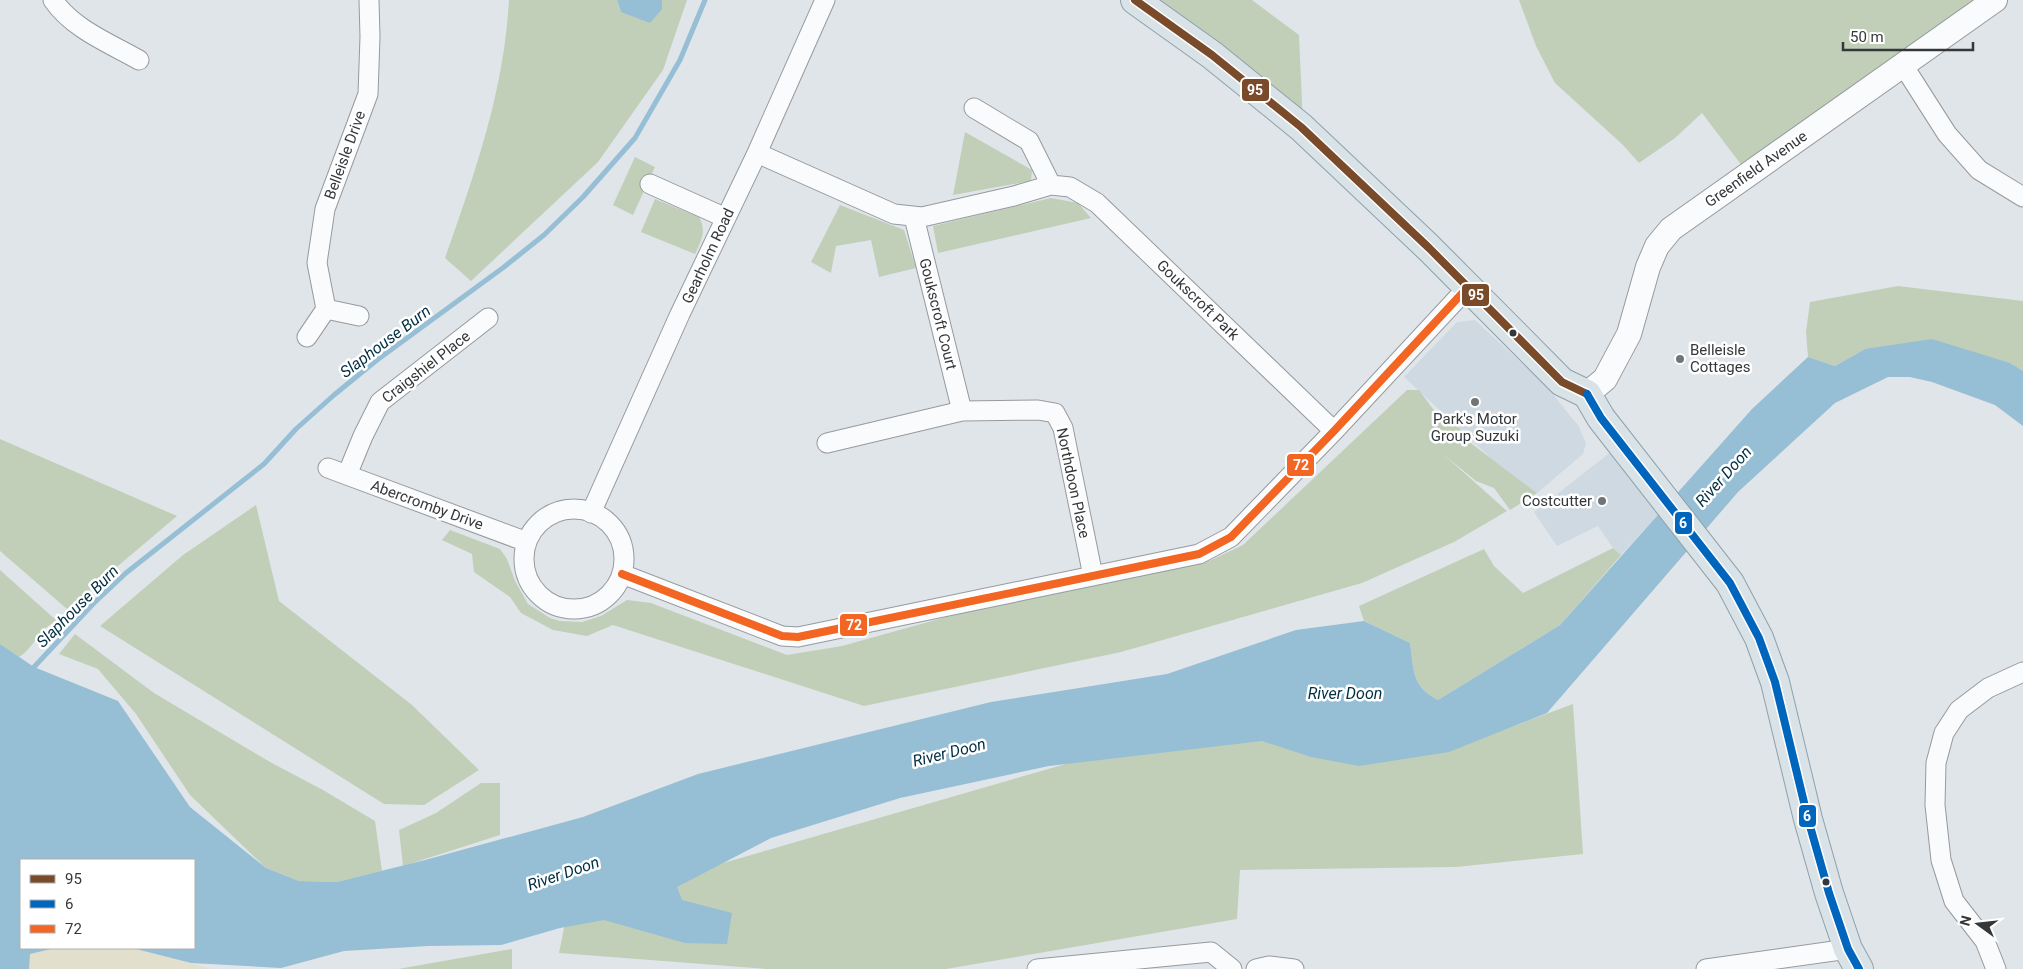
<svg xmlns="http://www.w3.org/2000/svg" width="2023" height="969" viewBox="0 0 2023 969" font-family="Roboto,sans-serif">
<rect width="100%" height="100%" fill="#e0e5ea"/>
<!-- built -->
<path fill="#ced9e2" d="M1475 320 1548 388 1579 427 1586 443 1583 454 1537 493 1493 460 1404 377 1457 322Z
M1611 452 1664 508 1621 555 1613 548 1598 526 1557 546 1534 512Z"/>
<!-- green -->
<path fill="#c1cfb8" d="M509 0H617L621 12 662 9V0H687L663 70 598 162 471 281 445 258C475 173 504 91 509 0Z
M1140 0H1252L1299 35 1303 124Z
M1519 0H1994L1749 175 1702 113 1675 138 1639 163 1623 145 1555 83 1536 46Z
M965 132 1032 170 1031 181 953 195Z
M635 157 655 167 633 215 613 205Z
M1051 198 1078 203 1091 218 938 253 933 226Z
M655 199 699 217C707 231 701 241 695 254L641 232Z
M840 205 904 230 916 268 879 277 871 240 836 246 831 273 811 262Z
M1898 286 2023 301V371L2010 363 1865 349 1835 366 1808 357 1806 332 1810 302Z
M1407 390H1419L1433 409 1460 429 1468 441 1537 493 1510 510 1494 488 1476 481 1443 454 1507 511 1454 542 1362 583 1121 652 864 706 613 625 587 636 553 630 521 613 510 597 474 572 472 554 442 540 450 530 500 549 507 559 515 581 528 604 550 618 560 621 582 622 601 616 627 600 651 603 787 655 842 646 1093 576 1209 561 1243 545Z
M0 439 177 516 67 609 0 551Z
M256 505 279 601 412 705 479 770 424 805 384 804 100 626 183 555Z
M1613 548 1621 555 1560 625 1438 700C1411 686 1414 670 1410 643L1364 621 1359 606 1484 549 1494 566 1523 593Z
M0 570 57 621C39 628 34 648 19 657L0 644Z
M75 634 154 693 270 762 323 790 375 821 382 871 337 882 299 881 266 868 190 795 136 714 98 669 59 654Z
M1573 704 1583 854 1456 867 1240 870 1237 919 946 969H766L559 953 568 908 1228 717 1490 735Z
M481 783H500V835L403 866 399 830 436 813Z
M512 949V969H398Z"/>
<!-- sand -->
<path fill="#e2dfcd" d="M55 948H132L211 969H29V954Z"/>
<!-- water -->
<path fill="#96bed4" d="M617 0H662V9L650 23 621 12Z
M1932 339 2010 363 2023 371V426L1995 405 1932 382 1910 377H1888L1835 403 1738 492 1547 713 1449 752 1359 766 1311 757 1262 741 1049 766 900 798 771 838 677 887 682 900 732 913 727 944 685 943 604 920 560 928 501 945 428 946 344 951 281 968 191 963 132 948H194V860H21V948H55L30 954 29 969H0V644L34 667 118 701 190 807 266 868 299 881 337 882 425 860 583 817 698 774 991 702 1167 674 1296 630 1364 621 1410 643C1414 670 1411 686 1438 700L1560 625 1752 409 1808 357 1835 366 1865 349Z"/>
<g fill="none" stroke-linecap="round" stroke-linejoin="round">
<!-- stream -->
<path stroke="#96bed4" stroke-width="5" d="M34 667 94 603 126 573 264 464 296 429 334 395 377 360 504 267 544 235 583 197 635 138 680 60 705 0"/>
<defs>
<path id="minor" d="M53 0C73 29 109 43 139 60
M1903 65 1947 134 1979 170 2023 197
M974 108 1029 141 1051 185
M757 153 894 214 922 217 1014 196 1051 185 1070 187 1097 203 1334 431
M650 184 726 218
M914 217 962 411
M326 309 359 316
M307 337 326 309 317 263 325 209 368 94 370 37 369 0
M827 443 962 411 1038 410 1055 413 1063 428 1093 576
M328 468 527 542
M347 475 363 436 380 402 488 318
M524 559a50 50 0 1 1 100 0a50 50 0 1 1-100 0Z
M591 513 680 314 757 153 825 0
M622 574 782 636 798 637 1199 554 1231 537 1334 431 1468 287
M1037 969 1211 952 1232 969
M1256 969 1269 966 1294 969
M1706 969 1848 949
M1996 969 1985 941 1954 901 1941 860 1935 805 1936 763 1944 733 1959 710 1988 688 2023 672"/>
<path id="tertiary" d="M1587 394 1605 379 1629 334 1648 267 1657 246 1671 229 1995 0"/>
<path id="primary" d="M1135 0 1212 55 1301 127 1429 248 1562 382 1587 394 1601 418 1730 583 1759 638 1775 682 1808 819 1829 893 1848 949 1859 969"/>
</defs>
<!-- minor casing -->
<use href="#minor" stroke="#969a9e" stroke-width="21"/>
<!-- tertiary casing -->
<use href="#tertiary" stroke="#969a9e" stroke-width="26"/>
<!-- primary casing -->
<use href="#primary" stroke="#8ea1ac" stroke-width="30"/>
<!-- minor -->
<use href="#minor" stroke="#fafbfc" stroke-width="19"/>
<!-- tertiary -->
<use href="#tertiary" stroke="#fafbfc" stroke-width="24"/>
<!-- primary -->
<use href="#primary" stroke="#d8e2e7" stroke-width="28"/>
<defs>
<path id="bus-1" d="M1135 0 1212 55 1301 127 1429 248 1562 382 1587 394"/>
<path id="bus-2" d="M1587 394 1601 418 1730 583 1759 638 1775 682 1808 819 1829 893 1848 949 1859 969"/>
<path id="bus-3" d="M622 574 782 636 798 637 1199 554 1231 537 1334 431 1468 287"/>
</defs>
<!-- bus-1 casing -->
<use href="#bus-1" stroke="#fff" stroke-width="11"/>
<!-- bus-2 casing -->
<use href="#bus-2" stroke="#fff" stroke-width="11"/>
<!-- bus-3 casing -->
<use href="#bus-3" stroke="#fff" stroke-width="11"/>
<!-- bus-1 -->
<use href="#bus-1" stroke="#7a4b2a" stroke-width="8"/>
<!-- bus-2 -->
<use href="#bus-2" stroke="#0065bd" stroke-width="8"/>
<!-- bus-3 -->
<use href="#bus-3" stroke="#f26522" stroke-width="8"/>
</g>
<!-- markers -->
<g fill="#34383b" stroke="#fff" stroke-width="2">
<circle cx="1513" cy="333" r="4.5"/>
<circle cx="1826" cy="882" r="4.5"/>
</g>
<g fill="#707578" stroke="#fff" stroke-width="2">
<circle cx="1680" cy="359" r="5"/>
<circle cx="1475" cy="402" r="5"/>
<circle cx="1602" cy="501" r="5"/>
</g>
<g text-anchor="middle" stroke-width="5" stroke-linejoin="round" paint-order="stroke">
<!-- street labels -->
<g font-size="15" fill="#34383b" stroke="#fff">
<text transform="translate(345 155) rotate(-70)" y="5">Belleisle Drive</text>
<text transform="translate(1756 169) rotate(-35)" y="5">Greenfield Avenue</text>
<text transform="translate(708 256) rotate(-65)" y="5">Gearholm Road</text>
<text transform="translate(1198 300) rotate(44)" y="5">Goukscroft Park</text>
<text transform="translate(938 314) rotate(76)" y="5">Goukscroft Court</text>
<text transform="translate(426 367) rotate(-38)" y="5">Craigshiel Place</text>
<text transform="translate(1073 483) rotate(78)" y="5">Northdoon Place</text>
<text transform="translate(427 505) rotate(20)" y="5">Abercromby Drive</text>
</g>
<!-- poi labels -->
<g font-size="15" fill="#34383b" stroke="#fff" text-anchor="start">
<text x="1690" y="355">Belleisle<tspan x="1690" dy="17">Cottages</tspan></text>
<text x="1475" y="424" text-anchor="middle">Park's Motor<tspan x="1475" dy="17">Group Suzuki</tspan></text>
<text x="1592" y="506" text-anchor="end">Costcutter</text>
</g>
<!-- water labels -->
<g font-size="16" font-style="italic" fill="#002f43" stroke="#fff">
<text transform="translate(385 341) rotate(-37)" y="6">Slaphouse Burn</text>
<text transform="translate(1723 476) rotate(-48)" y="6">River Doon</text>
<text transform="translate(77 606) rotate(-45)" y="6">Slaphouse Burn</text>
<text x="1345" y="699">River Doon</text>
<text transform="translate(949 752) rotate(-14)" y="6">River Doon</text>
<text transform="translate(563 873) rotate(-19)" y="6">River Doon</text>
</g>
</g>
<g stroke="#fff" stroke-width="2">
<rect x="1241" y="78" width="29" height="24" rx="5" fill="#7a4b2a"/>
<rect x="1461" y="283" width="29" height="24" rx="5" fill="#7a4b2a"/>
<rect x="1286" y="453" width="29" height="24" rx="5" fill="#f26522"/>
<rect x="1674" y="511" width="19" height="24" rx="5" fill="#0065bd"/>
<rect x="839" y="613" width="29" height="24" rx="5" fill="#f26522"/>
<rect x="1798" y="804" width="19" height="24" rx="5" fill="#0065bd"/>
</g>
<g font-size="14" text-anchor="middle" font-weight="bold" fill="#fff">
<text x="1255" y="95">95</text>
<text x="1476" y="300">95</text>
<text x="1301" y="470">72</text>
<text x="1683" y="528">6</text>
<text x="854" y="630">72</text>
<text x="1807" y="821">6</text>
</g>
<!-- legend -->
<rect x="20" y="859" width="175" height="90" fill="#ffffff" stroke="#aeafb1"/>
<rect x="30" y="875" width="25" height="8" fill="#7a4b2a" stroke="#aeafb1"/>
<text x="65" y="884" font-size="15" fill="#34383b">95</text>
<rect x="30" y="900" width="25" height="8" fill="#0065bd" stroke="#aeafb1"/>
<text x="65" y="909" font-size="15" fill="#34383b">6</text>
<rect x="30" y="925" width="25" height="8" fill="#f26522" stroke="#aeafb1"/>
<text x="65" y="934" font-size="15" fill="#34383b">72</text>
<!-- north arrow -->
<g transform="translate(1978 924) rotate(285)" stroke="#ffffff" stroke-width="4" paint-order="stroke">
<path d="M0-4L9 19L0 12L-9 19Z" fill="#34383b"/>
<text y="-8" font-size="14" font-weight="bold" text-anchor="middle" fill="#34383b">N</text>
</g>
<!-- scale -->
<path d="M1843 42v8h130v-8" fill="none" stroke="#34383b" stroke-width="2.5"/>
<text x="1850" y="42" font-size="15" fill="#34383b" stroke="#ffffff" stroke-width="4" paint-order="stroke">50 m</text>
</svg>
